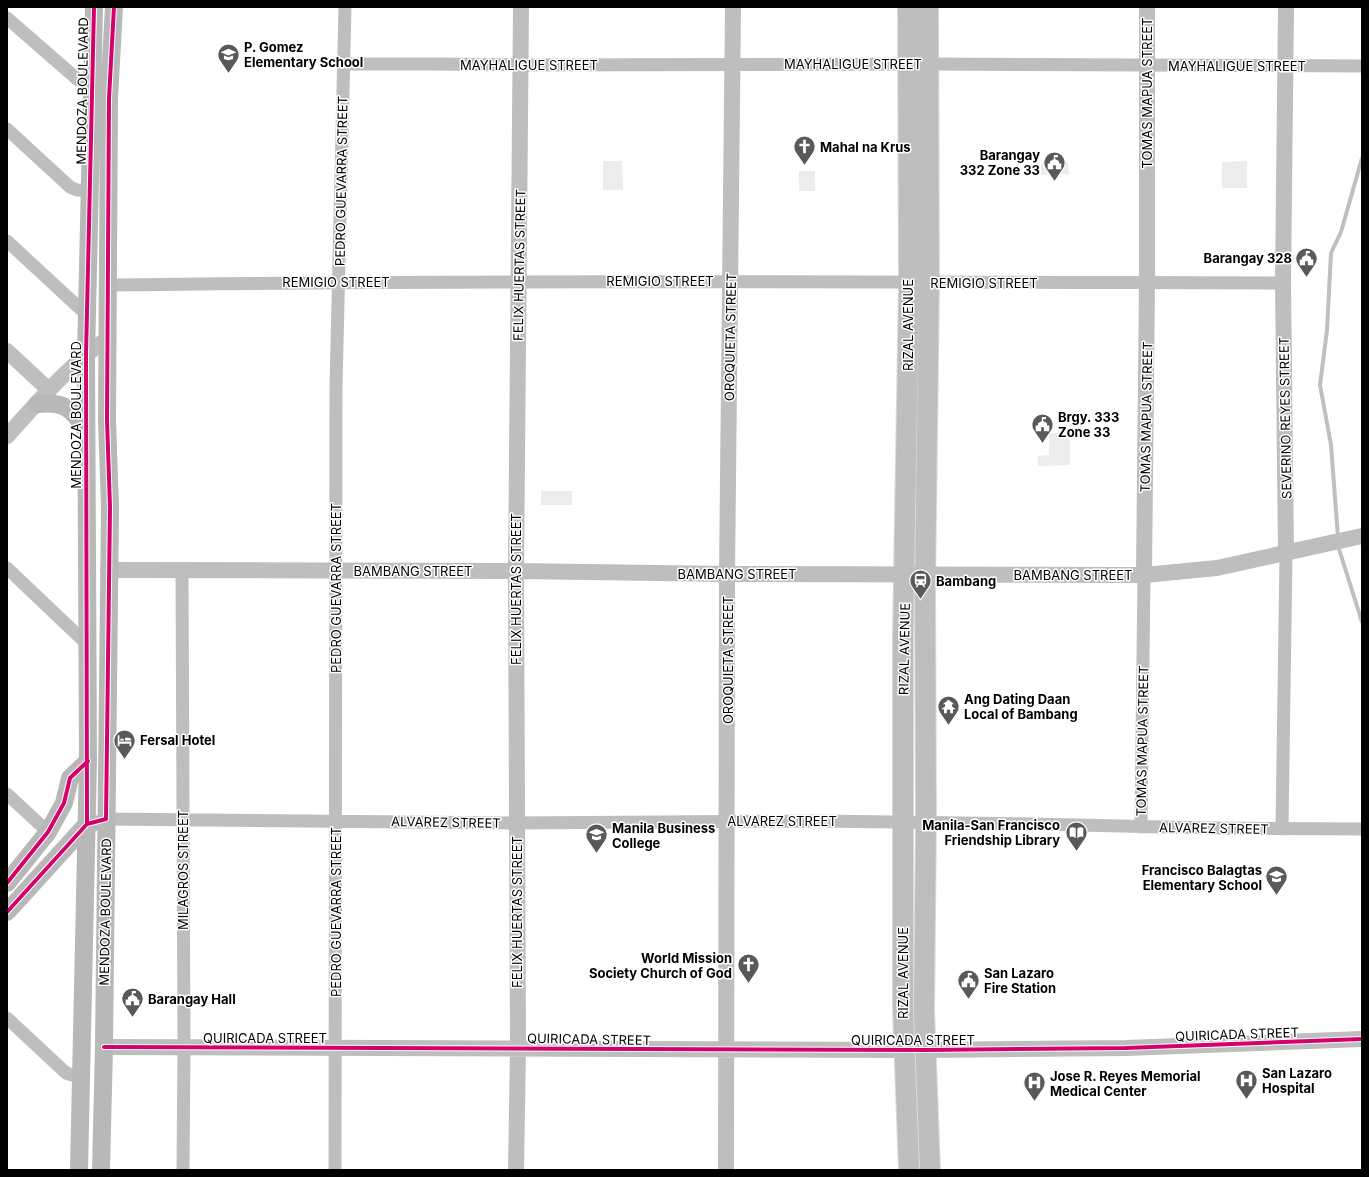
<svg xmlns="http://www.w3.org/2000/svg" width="1369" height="1177" viewBox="0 0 1369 1177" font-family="Inter,sans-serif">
<rect width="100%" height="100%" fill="#fff"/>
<!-- green -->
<path fill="#ececec" d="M603 161H622L623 190H603Z
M1247 161V188H1222V162Z
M1068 162 1069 174 1041 175V163Z
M799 171H815V191H799Z
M1070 432V465L1038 466V456L1049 455V433Z
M541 491H572V505H541Z"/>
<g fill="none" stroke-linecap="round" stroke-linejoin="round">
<!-- stream -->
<path stroke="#bfbfbf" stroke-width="4" d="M1338 537 1331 445 1320 385 1327 330 1331 253 1341 232 1362 158
M1338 544 1339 549 1362 622"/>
<defs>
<path id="primary" d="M908 7 909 283 903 636V1010L909 1170
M928 7 929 283 925 585 926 822 924 1010 930 1170"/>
</defs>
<!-- primary casing -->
<use href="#primary" stroke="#dbdbdb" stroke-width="22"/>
<!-- minor -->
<path stroke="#bebebe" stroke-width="13" d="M7 18 77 79 86 83H92
M344 64H434L521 65 929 64 1362 66
M7 129 70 187 77 190 90 191
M7 241 87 315
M108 285C500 280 892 282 1283 283
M7 568 87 644
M182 570 184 1047 183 1170
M7 794 48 832
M106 819 516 823 821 821 1031 824 1211 828 1362 829
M1141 827 1144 575
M1282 829 1286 554
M7 1018 66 1073 72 1075 81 1076
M335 1170 336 387 345 7"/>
<!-- tertiary -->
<path stroke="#bebebe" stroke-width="16" d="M1286 7 1283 283 1286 554
M7 351 49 390
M7 436C38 402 69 365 107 339
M108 570 516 571 727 574 1144 575 1217 568 1362 536
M1144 575 1147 283V7
M104 1047 904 1050
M925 1050 1126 1048 1362 1039
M516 1170 518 1048 516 571 521 7
M726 1170 727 574 733 7"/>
<!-- secondary -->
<path stroke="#b8b8b8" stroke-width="18" d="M37 404C64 401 72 408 86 430
M7 883 48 832 64 803 70 778 88 761
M7 912 87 824 92 823
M79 1170 88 761 86 355 94 7
M101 1170 104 1047 110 507 107 420 109 98 114 7"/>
<!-- primary -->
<use href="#primary" stroke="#bebebe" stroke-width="20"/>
<!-- tram -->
<path stroke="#bebebe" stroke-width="1" d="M911 7 909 598 910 1061 915 1170
M924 1170 918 1058 919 599 924 7"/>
<defs>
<path id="cycleway" d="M87 824 86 355 94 7
M7 883 48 832 64 803 70 778 88 761
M7 912 87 824 106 819 110 507 107 420 109 98 114 7
M104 1047 925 1050 1126 1048 1362 1039"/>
</defs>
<!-- cycleway casing -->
<use href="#cycleway" stroke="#fff" stroke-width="6"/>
<!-- cycleway -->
<use href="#cycleway" stroke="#d6006c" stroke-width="4"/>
</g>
<!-- icons -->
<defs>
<symbol id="school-pin" viewBox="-11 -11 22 30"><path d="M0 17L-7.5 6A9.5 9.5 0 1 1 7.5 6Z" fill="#595959" stroke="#fff"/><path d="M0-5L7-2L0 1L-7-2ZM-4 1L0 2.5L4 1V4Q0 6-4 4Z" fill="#fff"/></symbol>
<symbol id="church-pin" viewBox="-11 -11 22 30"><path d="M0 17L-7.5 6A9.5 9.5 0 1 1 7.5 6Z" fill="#595959" stroke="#fff"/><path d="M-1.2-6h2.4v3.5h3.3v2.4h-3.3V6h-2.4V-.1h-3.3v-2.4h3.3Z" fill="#fff"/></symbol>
<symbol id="civic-pin" viewBox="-11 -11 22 30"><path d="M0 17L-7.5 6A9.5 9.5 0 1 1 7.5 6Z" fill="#595959" stroke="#fff"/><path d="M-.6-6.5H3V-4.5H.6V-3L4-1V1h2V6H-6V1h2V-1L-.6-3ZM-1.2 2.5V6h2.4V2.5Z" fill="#fff"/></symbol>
<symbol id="station-pin" viewBox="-11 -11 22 30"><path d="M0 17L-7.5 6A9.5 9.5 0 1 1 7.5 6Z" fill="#595959" stroke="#fff"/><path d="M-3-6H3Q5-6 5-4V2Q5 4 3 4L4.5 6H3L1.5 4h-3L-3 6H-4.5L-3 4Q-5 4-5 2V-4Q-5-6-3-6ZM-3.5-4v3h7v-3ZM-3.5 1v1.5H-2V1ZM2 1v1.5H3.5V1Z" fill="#fff"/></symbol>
<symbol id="temple-pin" viewBox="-11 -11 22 30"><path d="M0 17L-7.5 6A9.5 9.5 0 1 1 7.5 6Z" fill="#595959" stroke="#fff"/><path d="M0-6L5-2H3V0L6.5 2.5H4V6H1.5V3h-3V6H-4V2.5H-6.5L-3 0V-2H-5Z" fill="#fff"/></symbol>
<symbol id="hotel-pin" viewBox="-11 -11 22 30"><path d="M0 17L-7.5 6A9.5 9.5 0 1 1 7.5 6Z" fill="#595959" stroke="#fff"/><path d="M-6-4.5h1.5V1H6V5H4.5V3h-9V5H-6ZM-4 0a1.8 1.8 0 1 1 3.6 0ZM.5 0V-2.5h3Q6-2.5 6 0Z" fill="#fff"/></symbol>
<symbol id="library-pin" viewBox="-11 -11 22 30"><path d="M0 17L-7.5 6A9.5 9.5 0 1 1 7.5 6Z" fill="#595959" stroke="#fff"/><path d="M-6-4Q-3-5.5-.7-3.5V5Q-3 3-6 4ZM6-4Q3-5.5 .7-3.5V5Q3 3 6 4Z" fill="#fff"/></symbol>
<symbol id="university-pin" viewBox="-11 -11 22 30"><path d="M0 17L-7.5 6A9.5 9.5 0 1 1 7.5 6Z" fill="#595959" stroke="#fff"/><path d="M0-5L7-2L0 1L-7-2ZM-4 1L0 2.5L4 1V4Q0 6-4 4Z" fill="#fff"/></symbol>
<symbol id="hospital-pin" viewBox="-11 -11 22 30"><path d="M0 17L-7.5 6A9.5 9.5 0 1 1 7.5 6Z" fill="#595959" stroke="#fff"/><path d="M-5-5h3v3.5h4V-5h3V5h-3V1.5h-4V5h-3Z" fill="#fff"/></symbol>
</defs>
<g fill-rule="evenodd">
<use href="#school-pin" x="216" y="42" width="25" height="34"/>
<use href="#church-pin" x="792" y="134" width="25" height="34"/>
<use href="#civic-pin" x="1042" y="150" width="25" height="34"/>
<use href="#civic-pin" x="1294" y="246" width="25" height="34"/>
<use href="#civic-pin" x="1030" y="412" width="25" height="34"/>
<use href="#station-pin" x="908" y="568" width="25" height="34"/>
<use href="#temple-pin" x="936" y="694" width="25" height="34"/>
<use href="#hotel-pin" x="112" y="728" width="25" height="34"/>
<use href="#library-pin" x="1064" y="820" width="25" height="34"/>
<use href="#university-pin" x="584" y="822" width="25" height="34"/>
<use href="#school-pin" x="1264" y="864" width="25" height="34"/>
<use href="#church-pin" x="736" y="952" width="25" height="34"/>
<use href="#civic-pin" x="956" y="968" width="25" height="34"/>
<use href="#civic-pin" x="120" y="986" width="25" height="34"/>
<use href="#hospital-pin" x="1234" y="1068" width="25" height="34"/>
<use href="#hospital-pin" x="1022" y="1070" width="25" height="34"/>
</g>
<g text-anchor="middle" stroke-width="3" stroke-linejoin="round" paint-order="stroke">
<!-- poi labels -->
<g font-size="13" font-weight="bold" fill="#000" stroke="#fff" text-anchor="start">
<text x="244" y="52">P. Gomez<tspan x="244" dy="15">Elementary School</tspan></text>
<text x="820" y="152">Mahal na Krus</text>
<text x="1040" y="160" text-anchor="end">Barangay<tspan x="1040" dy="15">332 Zone 33</tspan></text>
<text x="1292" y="263" text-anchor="end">Barangay 328</text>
<text x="1058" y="422">Brgy. 333<tspan x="1058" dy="15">Zone 33</tspan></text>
<text x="936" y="586">Bambang</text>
<text x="964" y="704">Ang Dating Daan<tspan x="964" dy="15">Local of Bambang</tspan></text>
<text x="140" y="745">Fersal Hotel</text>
<text x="1060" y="830" text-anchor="end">Manila-San Francisco<tspan x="1060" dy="15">Friendship Library</tspan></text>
<text x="612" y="833">Manila Business<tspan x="612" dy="15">College</tspan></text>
<text x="1262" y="875" text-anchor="end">Francisco Balagtas<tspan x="1262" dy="15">Elementary School</tspan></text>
<text x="732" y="963" text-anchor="end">World Mission<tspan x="732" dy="15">Society Church of God</tspan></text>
<text x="984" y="978">San Lazaro<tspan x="984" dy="15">Fire Station</tspan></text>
<text x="148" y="1004">Barangay Hall</text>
<text x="1262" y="1078">San Lazaro<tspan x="1262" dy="15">Hospital</tspan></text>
<text x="1050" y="1081">Jose R. Reyes Memorial<tspan x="1050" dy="15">Medical Center</tspan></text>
</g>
<!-- street labels -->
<g font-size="13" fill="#000" stroke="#fff">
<text x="853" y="69">MAYHALIGUE STREET</text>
<text x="529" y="70">MAYHALIGUE STREET</text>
<text x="1237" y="71">MAYHALIGUE STREET</text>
<text transform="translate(82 91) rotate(-89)" y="5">MENDOZA BOULEVARD</text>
<text transform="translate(1147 93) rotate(-90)" y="5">TOMAS MAPUA STREET</text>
<text transform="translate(341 181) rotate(-89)" y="5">PEDRO GUEVARRA STREET</text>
<text transform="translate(519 265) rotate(-89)" y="5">FELIX HUERTAS STREET</text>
<text x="660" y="286">REMIGIO STREET</text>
<text x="336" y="287">REMIGIO STREET</text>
<text x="984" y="288">REMIGIO STREET</text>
<text transform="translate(908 325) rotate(-90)" y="5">RIZAL AVENUE</text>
<text transform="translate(730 337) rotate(-89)" y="5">OROQUIETA STREET</text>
<text transform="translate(76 415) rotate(-90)" y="5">MENDOZA BOULEVARD</text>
<text transform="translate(1146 417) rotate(-89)" y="5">TOMAS MAPUA STREET</text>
<text transform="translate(1285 418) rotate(-91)" y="5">SEVERINO REYES STREET</text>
<text x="413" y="576">BAMBANG STREET</text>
<text x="737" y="579">BAMBANG STREET</text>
<text x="1073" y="580">BAMBANG STREET</text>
<text transform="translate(336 588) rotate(-90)" y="5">PEDRO GUEVARRA STREET</text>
<text transform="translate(516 589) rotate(-90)" y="5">FELIX HUERTAS STREET</text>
<text transform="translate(904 649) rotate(-89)" y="5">RIZAL AVENUE</text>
<text transform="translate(728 660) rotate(-90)" y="5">OROQUIETA STREET</text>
<text transform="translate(1142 741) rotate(-89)" y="5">TOMAS MAPUA STREET</text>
<text x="782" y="826">ALVAREZ STREET</text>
<text transform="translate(446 822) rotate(1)" y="5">ALVAREZ STREET</text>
<text transform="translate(1214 828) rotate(1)" y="5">ALVAREZ STREET</text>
<text transform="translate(183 870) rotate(-90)" y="5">MILAGROS STREET</text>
<text transform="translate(105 912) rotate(-89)" y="5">MENDOZA BOULEVARD</text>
<text transform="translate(336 912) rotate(-90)" y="5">PEDRO GUEVARRA STREET</text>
<text transform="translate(517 912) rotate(-90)" y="5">FELIX HUERTAS STREET</text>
<text transform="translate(903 973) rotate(-90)" y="5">RIZAL AVENUE</text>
<text transform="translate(1237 1034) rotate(-2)" y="5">QUIRICADA STREET</text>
<text x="265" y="1043">QUIRICADA STREET</text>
<text transform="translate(589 1039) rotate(1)" y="5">QUIRICADA STREET</text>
<text x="913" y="1045">QUIRICADA STREET</text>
</g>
</g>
<!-- border -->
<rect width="1369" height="1177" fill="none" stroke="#000000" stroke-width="16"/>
</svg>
